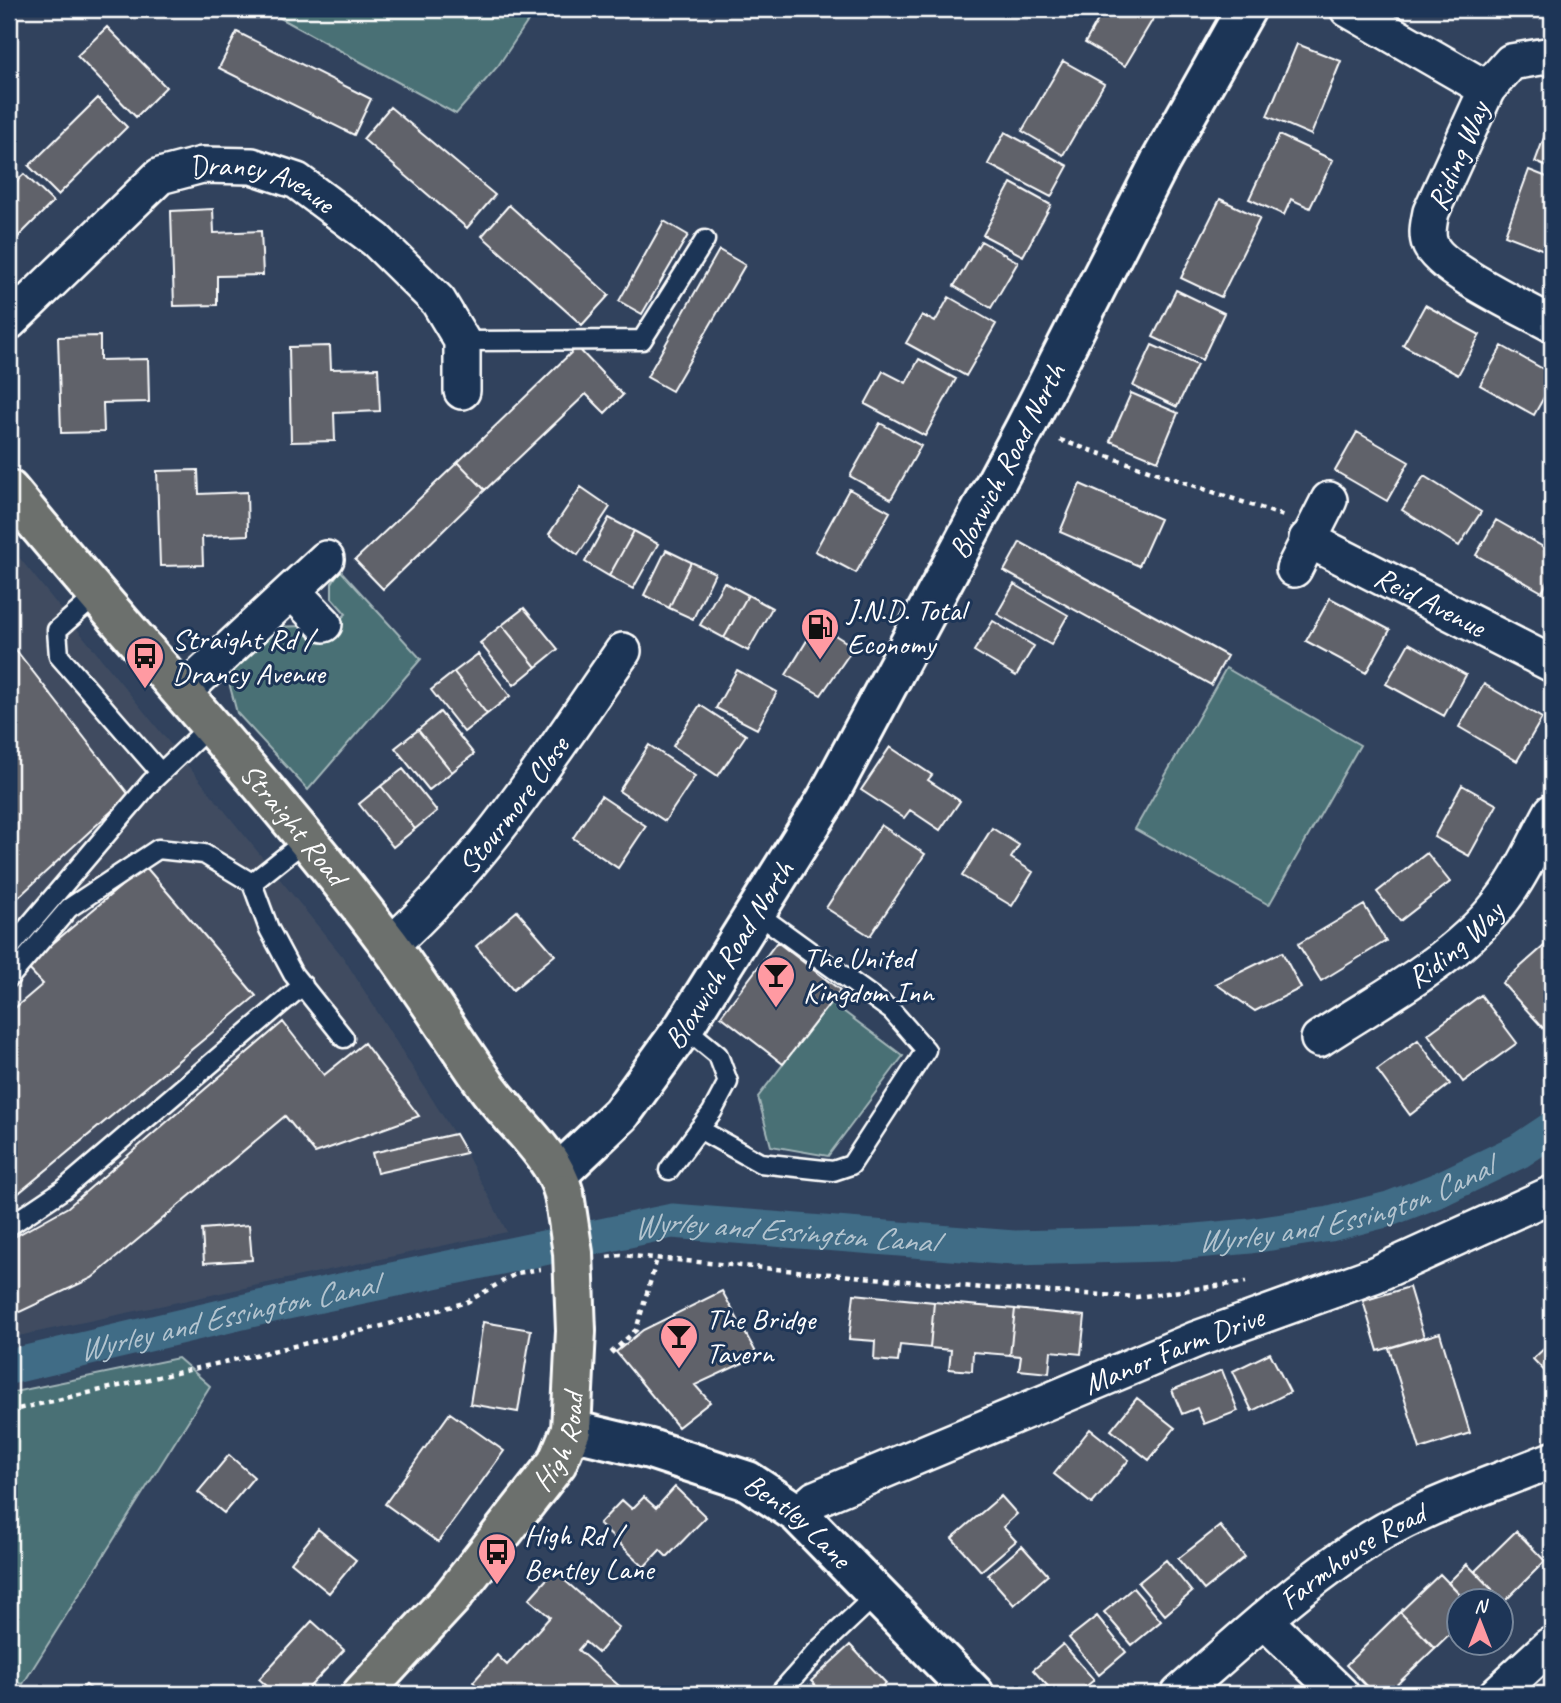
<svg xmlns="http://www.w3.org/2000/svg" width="1561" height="1703" viewBox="0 0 1561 1703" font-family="Caveat,sans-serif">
<rect width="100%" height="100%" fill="#31425d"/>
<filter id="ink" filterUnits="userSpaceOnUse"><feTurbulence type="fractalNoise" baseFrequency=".0143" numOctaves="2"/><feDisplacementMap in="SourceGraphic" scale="14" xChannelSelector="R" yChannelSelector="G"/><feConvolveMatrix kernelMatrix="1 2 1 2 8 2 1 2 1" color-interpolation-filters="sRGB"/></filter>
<g filter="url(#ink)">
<!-- built -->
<path fill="#3f4c61" d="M9 545 343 957 466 1153 507 1232 9 1338Z"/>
<!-- green -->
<path fill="#486f74" stroke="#a4b7ba" stroke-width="2" d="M264 9H536L498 66 456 114Z
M340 570 421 659 308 790 237 713 227 675 274 627 303 626 320 636 346 614 332 598V583Z
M1226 668 1360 745 1269 905 1135 829Z
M831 1002 903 1056 828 1156 771 1146 758 1097Z
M178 1358 210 1386 23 1684 9 1681V1393Z"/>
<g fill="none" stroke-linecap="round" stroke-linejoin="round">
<!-- canal -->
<path stroke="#406c86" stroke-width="35" id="s1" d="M9 1367 259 1308 672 1221 1014 1248 1164 1244 1250 1236 1330 1224 1389 1209 1438 1190 1519 1151 1552 1129"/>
</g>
<!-- building -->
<path fill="#61626b" stroke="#fff" stroke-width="2" d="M1104 9H1159L1125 66 1085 43Z
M107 27 166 87 136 117 77 56Z
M237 32 371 99 354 135 219 68Z
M1297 44 1341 61 1311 135 1267 116Z
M1063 61 1104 84 1063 155 1022 131Z
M98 98 127 127 58 195 29 166Z
M390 107 495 195 467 228 363 139Z
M1552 116V169L1535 162Z
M1005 132 1068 166 1051 197 988 164Z
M1279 135 1333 160 1310 208 1291 199 1284 215 1249 199Z
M1529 170 1552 179V228L1544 250 1505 235Z
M24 174 53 202 9 246V189Z
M1011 183 1051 205 1023 256 983 235Z
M1220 199 1260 218 1221 297 1181 278Z
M509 205 609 295 582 325 482 236Z
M213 209 214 233 261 231 263 275 217 276V305L174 306 171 211Z
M664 221 688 235 642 314 619 301Z
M981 241 1018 262 991 308 954 286Z
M719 250 745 265 672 391 647 377Z
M1176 290 1224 313 1202 360 1153 337Z
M949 297 996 324 966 376 906 343 922 315 935 322Z
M1425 305 1480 335 1458 375 1403 345Z
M100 336V360L148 359 149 402 103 403 104 432 61 433 58 337Z
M1152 345 1197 365 1177 407 1133 386Z
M330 346 331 369 378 368 380 411 334 413 335 441 291 442 289 347Z
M1502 346 1552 374V383L1534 415 1480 385Z
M577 347 623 395 605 413 586 394 485 490 458 462Z
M919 359 956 379 925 436 865 404 883 371 906 383Z
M1131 393 1178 413 1158 461 1110 441Z
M880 423 921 446 891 499 850 476Z
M1357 432 1409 462 1387 501 1335 471Z
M458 462 485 490 383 589 355 560Z
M198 470 199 494 247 492 248 535 202 537 203 565 160 566 157 471Z
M1424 476 1481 512 1459 546 1402 510Z
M1080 484 1160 519 1139 566 1060 532Z
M581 487 610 507 578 555 549 534Z
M849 489 890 512 856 573 815 551Z
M609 518 634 531 609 576 585 562Z
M1496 520 1552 552V574L1542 592 1476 555Z
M634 531 658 544 633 589 609 576Z
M1020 542 1227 656 1211 685 1004 571Z
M666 550 691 562 669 608 644 595Z
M691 562 715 573 693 619 669 608Z
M1552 574V599L1542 592Z
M724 582 748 595 724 638 700 625Z
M1014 584 1068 615 1051 645 997 614Z
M748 595 772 608 748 651 724 638Z
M1330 598 1390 630 1366 673 1306 641Z
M524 608 558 649 536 667 502 625Z
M993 621 1034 646 1016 676 974 651Z
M817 624 854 647 821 695 786 675Z
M502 625 536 667 514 685 480 643Z
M1409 643 1466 675 1444 716 1386 684Z
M16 650 129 795 9 906V656Z
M478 654 510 696 487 714 454 672Z
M737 670 777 692 757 729 716 708Z
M454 672 487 714 464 732 431 690Z
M1484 684 1542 718 1517 761 1459 727Z
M700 705 746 735 718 776 673 746Z
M440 712 474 754 452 772 418 730Z
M418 730 452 772 429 790 395 748Z
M649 745 695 776 665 821 619 791Z
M890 747 932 775 928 780 960 801 940 830 910 810 904 818 861 790Z
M403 769 437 811 415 829 381 786Z
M1462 785 1497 805 1469 856 1434 837Z
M381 786 415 829 393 847 359 804Z
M601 796 646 826 618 868 573 838Z
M881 825 925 854 870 936 826 908Z
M992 828 1019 845 1011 858 1033 872 1012 906 962 876Z
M1427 853 1450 882 1400 921 1377 892Z
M145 866 256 996 9 1201V1013L43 984 26 966Z
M1364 905 1386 941 1321 981 1298 944Z
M517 911 555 955 513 990 476 946Z
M1552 939V1022L1544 1029 1502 983Z
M777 942 840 990 783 1064 721 1016Z
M1282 952 1301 988 1255 1011 1216 984Z
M1481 995 1517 1043 1463 1082 1428 1034Z
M283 1022 324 1075 364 1043 419 1116 315 1153 285 1116 92 1278 9 1317V1240L68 1207Z
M1418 1040 1450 1084 1410 1115 1377 1070Z
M455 1134 466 1153 377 1173 372 1153Z
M249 1225 252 1260 204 1263 202 1229Z
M1409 1287 1424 1337 1378 1351 1363 1301Z
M722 1291 758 1356 695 1385 710 1402 678 1427 616 1352 643 1330Z
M854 1294 934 1302 930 1348 900 1345 898 1362 874 1360 875 1341 849 1339Z
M934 1302 1015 1309 1010 1355 973 1352 972 1371 949 1369 951 1350 930 1348Z
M1015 1309 1085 1316 1081 1354 1051 1351 1049 1373 1019 1370 1021 1356 1010 1355Z
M483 1322 531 1330 518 1412 470 1404Z
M1440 1333 1470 1433 1420 1449 1389 1348Z
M1552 1341V1379L1533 1359Z
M1270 1353 1290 1392 1252 1411 1233 1371Z
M1222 1370 1238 1411 1204 1424 1197 1408 1182 1414 1172 1390Z
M1137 1398 1175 1428 1149 1460 1111 1430Z
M450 1413 504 1451 438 1542 385 1504Z
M1090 1429 1129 1460 1092 1504 1054 1474Z
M229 1455 254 1477 224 1513 198 1492Z
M675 1487 706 1517 667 1557 660 1550 644 1567 599 1524 622 1500 632 1509 644 1497 656 1508Z
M1001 1496 1017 1514 1003 1527 1016 1541 981 1571 952 1538Z
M1220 1526 1245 1557 1204 1590 1178 1559Z
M318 1529 356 1560 329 1593 291 1562Z
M1516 1531 1545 1561 1504 1602 1475 1571Z
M1022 1546 1048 1575 1014 1605 988 1575Z
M1166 1560 1192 1592 1165 1615 1138 1583Z
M1467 1564 1504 1602 1502 1604 1467 1602 1448 1583Z
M554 1571 619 1628 598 1653 585 1642 578 1650 625 1691 622 1694H479L482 1690 473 1682 497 1655 507 1665 550 1617 529 1599Z
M1440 1574 1467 1602H1460V1624L1435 1648 1400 1612Z
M1133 1588 1161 1621 1132 1645 1104 1612Z
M1400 1612 1435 1648 1387 1694H1374L1346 1665Z
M1097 1616 1126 1652 1099 1675 1069 1638Z
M312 1621 344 1650 303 1694H276L259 1679Z
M1063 1644 1094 1680 1077 1694H1055L1033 1670Z
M850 1645 886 1683 874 1694H824L811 1681Z
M86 1685 97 1694H78Z"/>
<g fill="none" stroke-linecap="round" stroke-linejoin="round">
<defs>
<path id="lane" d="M462 341 642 340 705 240
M96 596 57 630 59 656 160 772
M252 883 269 929 293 974 344 1038
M9 949 151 782 210 726
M9 978 69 908 158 849 204 854 252 883 306 840
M699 1129 760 1163 833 1171 851 1165 926 1050 892 1011 758 914
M669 1170 712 1112 728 1082 718 1055 684 1027
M9 1226 64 1189 303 985
M779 1694 818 1650 878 1593"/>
<g id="street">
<path d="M1348 9 1487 89 1511 62 1552 55"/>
<path d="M1487 89 1431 212C1429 222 1426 234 1430 244 1439 269 1527 310 1552 324"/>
<path id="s2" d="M9 322 160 176 202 165 252 166 297 181 376 240 438 301 462 341V391"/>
<path id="s3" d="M1307 539 1552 664"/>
<path d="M1294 569 1329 500"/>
<path d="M293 592 324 624"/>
<path d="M183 692 326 559"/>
<path id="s4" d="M390 945C484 862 552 753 623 651"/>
<path id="s5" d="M1319 1039C1382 997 1460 959 1505 896 1524 871 1537 839 1552 812"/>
<path id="s6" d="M798 1514 815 1499 1197 1339 1374 1275 1552 1194"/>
<path d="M1264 1620 1341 1694"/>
<path id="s7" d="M1179 1694C1235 1645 1291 1593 1352 1551 1412 1509 1486 1487 1552 1460"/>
<path d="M1497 1694 1549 1646 1552 1650"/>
</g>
<g id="secondary">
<path id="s8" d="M559 1173 621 1114 684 1027 826 800 1025 428 1160 162 1246 9"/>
<path id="s9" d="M571 1430 650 1449 748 1481 798 1514 974 1694"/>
</g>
<g id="primary">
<path id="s10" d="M9 490C134 643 271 787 389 944 423 990 453 1038 485 1084 510 1120 553 1152 564 1194"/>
<path id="s11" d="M362 1694 452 1597 557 1463 571 1430 576 1331"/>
</g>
</defs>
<!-- lane casing -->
<use href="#lane" stroke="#fff" stroke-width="23"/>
<!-- street casing -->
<use href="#street" stroke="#fff" stroke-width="40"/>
<!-- secondary casing -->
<use href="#secondary" stroke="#fff" stroke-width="44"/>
<!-- primary casing -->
<use href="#primary" stroke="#fff" stroke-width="44"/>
<!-- path -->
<path stroke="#fff" stroke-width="4.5" stroke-dasharray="5 5" stroke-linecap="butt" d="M1060 440 1284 516
M607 1257 621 1255 984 1288 1137 1297 1246 1282
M611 1353 636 1330 657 1259
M9 1411 382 1326 467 1302 517 1273 540 1269"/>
<!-- lane -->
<use href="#lane" stroke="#1d3557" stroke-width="18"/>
<!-- street -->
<use href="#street" stroke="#1d3557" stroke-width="35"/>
<!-- secondary -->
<use href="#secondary" stroke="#1d3557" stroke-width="38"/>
<!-- primary -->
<use href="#primary" stroke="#6c706d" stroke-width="38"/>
<defs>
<path id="primary-bridge" d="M564 1194 573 1253 576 1331"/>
</defs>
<!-- primary-bridge casing -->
<use href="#primary-bridge" stroke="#fff" stroke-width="44" stroke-linecap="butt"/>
<!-- primary-bridge -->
<use href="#primary-bridge" stroke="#6c706d" stroke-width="38"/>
</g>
</g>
<!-- icons -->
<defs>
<symbol id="fuel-pin" viewBox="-11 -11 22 30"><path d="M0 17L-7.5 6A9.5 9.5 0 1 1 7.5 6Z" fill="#ff9aa2" stroke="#1d3557"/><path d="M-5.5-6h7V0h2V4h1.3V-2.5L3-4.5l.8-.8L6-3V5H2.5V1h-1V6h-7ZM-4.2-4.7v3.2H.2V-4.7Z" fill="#111"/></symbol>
<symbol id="bus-pin" viewBox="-11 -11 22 30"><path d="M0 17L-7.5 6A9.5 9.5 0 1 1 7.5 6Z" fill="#ff9aa2" stroke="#1d3557"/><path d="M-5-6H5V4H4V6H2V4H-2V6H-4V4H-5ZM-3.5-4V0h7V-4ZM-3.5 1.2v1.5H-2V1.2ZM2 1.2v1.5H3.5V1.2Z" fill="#111"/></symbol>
<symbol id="bar-pin" viewBox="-11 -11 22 30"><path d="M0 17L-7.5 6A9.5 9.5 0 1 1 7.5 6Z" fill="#ff9aa2" stroke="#1d3557"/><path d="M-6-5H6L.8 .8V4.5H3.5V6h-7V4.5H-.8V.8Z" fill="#111"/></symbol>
</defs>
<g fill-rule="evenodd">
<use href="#fuel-pin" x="798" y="605" width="44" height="60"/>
<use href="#bus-pin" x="123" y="634" width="44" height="60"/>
<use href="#bar-pin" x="754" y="953" width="44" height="60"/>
<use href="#bar-pin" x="657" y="1314" width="44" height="60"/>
<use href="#bus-pin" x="475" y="1530" width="44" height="60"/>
</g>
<g text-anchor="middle" stroke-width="6" stroke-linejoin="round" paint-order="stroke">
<!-- street labels -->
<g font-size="30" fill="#fff" stroke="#1d3557">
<text transform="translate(1458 156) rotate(-67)" y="10">Riding Way</text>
<text dy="10" stroke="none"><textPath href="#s2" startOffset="317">Drancy Avenue</textPath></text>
<text dy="10" stroke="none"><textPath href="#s8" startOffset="845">Bloxwich Road North</textPath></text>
<text dy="10" stroke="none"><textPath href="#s3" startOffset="138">Reid Avenue</textPath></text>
<text dy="10" stroke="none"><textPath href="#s4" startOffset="187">Stourmore Close</textPath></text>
<text dy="10" stroke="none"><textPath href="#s10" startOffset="439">Straight Road</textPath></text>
<text dy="10" stroke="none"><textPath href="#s5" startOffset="166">Riding Way</textPath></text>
<text dy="10" stroke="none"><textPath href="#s8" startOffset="278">Bloxwich Road North</textPath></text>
<text dy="10" stroke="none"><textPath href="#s6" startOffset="411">Manor Farm Drive</textPath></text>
<text dy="10" stroke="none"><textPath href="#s11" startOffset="324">High Road</textPath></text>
<text dy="10" stroke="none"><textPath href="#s9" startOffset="248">Bentley Lane</textPath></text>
<text dy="10" stroke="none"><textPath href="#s7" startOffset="222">Farmhouse Road</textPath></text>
</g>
<!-- poi labels -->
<g font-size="30" fill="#fff" stroke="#1d3557" text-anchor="start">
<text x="847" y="620">J.N.D. Total<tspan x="847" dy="34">Economy</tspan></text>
<text x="172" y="649">Straight Rd /<tspan x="172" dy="34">Drancy Avenue</tspan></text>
<text x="803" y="968">The United<tspan x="803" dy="34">Kingdom Inn</tspan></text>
<text x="706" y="1329">The Bridge<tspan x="706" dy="34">Tavern</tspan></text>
<text x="524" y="1545">High Rd /<tspan x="524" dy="34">Bentley Lane</tspan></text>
</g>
<!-- water labels -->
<g font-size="32" font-style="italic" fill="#b3c4cf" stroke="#1d3557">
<text dy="11" stroke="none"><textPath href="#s1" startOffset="1358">Wyrley and Essington Canal</textPath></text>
<text dy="11" stroke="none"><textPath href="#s1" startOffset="791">Wyrley and Essington Canal</textPath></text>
<text dy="11" stroke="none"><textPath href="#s1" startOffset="224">Wyrley and Essington Canal</textPath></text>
</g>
</g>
<!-- margin -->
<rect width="1561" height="1703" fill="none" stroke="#1d3557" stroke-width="35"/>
<rect x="18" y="18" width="1526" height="1668" fill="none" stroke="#fff" stroke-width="2.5" filter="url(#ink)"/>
<!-- north arrow -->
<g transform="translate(1480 1622)"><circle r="33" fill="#1d3557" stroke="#77869a" stroke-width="2"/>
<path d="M0-5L12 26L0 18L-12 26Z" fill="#ff9aa2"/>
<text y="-10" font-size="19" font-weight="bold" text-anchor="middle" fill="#ffffff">N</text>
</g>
</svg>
